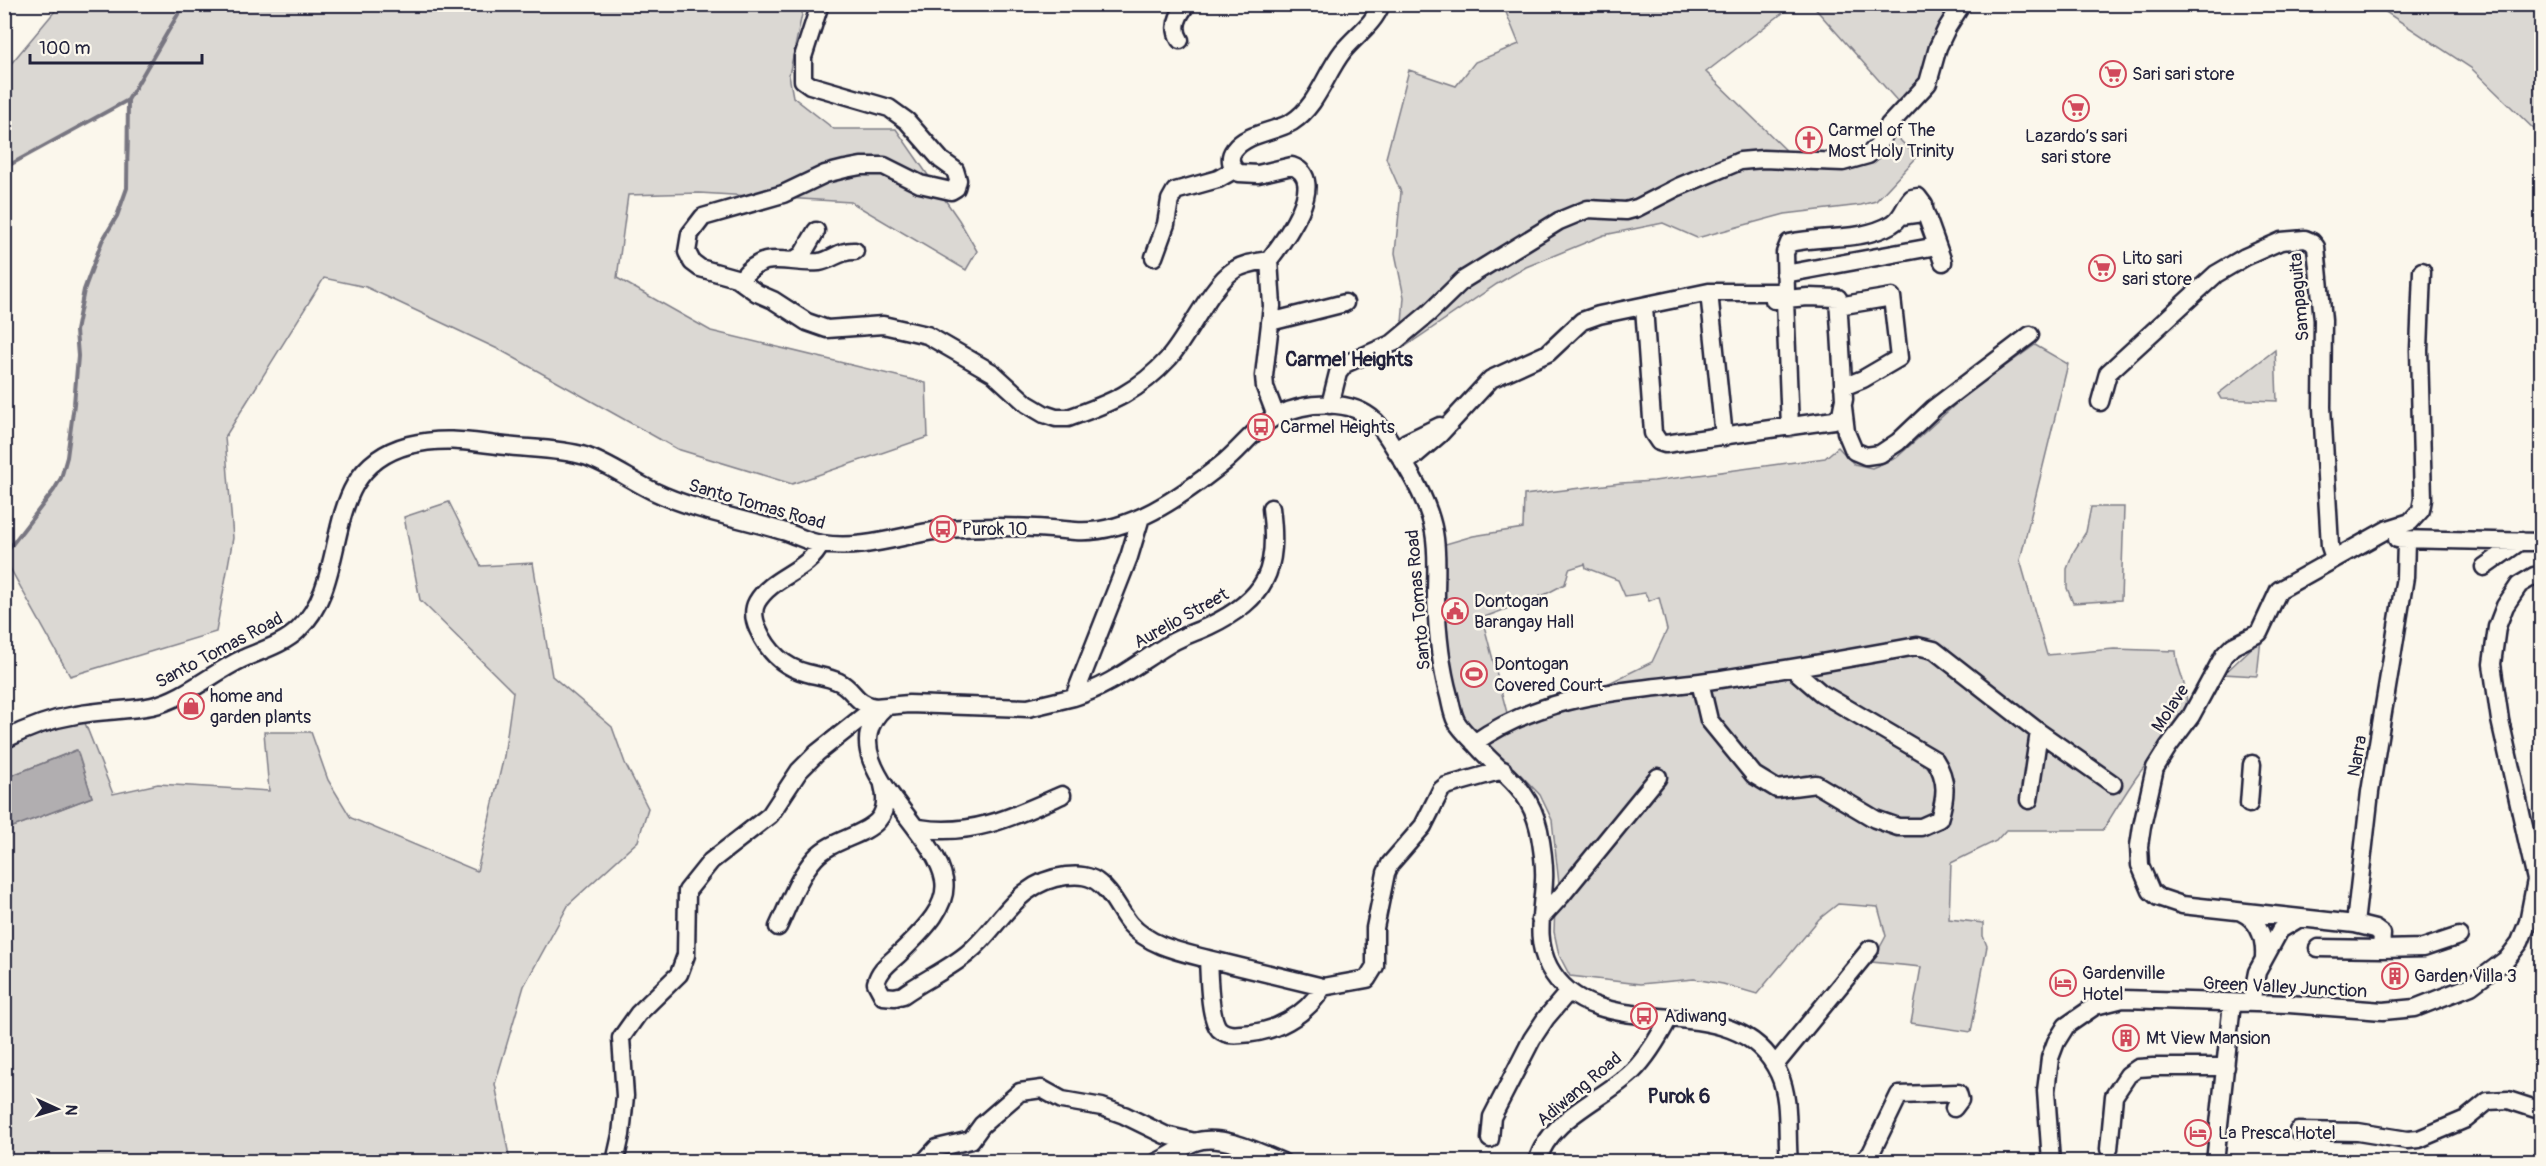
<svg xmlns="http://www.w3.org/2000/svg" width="2546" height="1166" viewBox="0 0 2546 1166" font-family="Pangolin,sans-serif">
<rect width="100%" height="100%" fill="#fbf7ec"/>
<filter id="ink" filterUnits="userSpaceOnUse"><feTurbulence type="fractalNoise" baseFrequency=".0167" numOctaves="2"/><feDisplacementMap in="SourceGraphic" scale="12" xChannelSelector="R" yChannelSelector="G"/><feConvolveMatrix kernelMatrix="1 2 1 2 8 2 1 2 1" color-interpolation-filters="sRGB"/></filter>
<g filter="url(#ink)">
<!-- green -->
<path fill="#dbd8d3" stroke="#7e7d87" stroke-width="1.5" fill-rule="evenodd" d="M60 5H804L789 75 793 97 834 129H896L959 220 977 251 966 270 851 202 699 193 628 195 617 278 711 331 926 383 928 437 792 484 677 449 502 351 366 287 324 278 225 437 233 538 216 632 70 676 5 559V555L54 490 61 478 67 457 74 404 78 356 76 331 84 290 102 241 117 216 127 188 129 141 127 100 5 168 4 72Z
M1503 5H1793L1706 72 1790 154 1819 157 1862 153 1900 104 1812 5H1968L1894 131 1901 141 1917 157 1876 201 1861 205 1785 214 1697 238 1663 223 1604 235 1526 267 1497 284 1400 350 1404 297 1395 253 1401 192 1386 158 1409 70 1456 86 1475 62 1519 44Z
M2375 5H2541V136L2471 68Z
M2035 345 2068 364 2020 560 2047 655 2114 649 2176 651C2176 669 2189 686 2186 706 2183 723 2149 759 2138 775 2125 793 2114 812 2103 830H2006L1996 841 1951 863 1949 919 1983 923V936L1987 946 1971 1032 1911 1023 1921 967 1872 962 1886 936 1878 907 1838 904 1819 919 1757 994 1723 984 1694 979 1640 984 1570 976 1559 955 1554 932 1555 906 1559 884 1552 820 1540 795 1521 775 1492 755 1462 719 1447 668 1442 545 1473 536 1523 528 1524 495 1621 483 1654 481 1825 458 1838 447 1854 464 1872 468 1896 458 1968 393ZM1585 564 1586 568 1618 580 1625 596 1645 593 1649 601 1659 597 1667 630 1652 662 1599 688 1549 696 1507 713 1482 618 1546 594 1565 584 1569 569Z
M2275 350 2277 401 2221 399 2218 394Z
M449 502 481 566 533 563 552 676 612 727 625 763 648 808 638 841 569 904 524 986 495 1084 510 1161 5 1162V830L92 797 76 750 5 778V740L83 718 113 794 158 784 269 791 264 732H311L328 780 351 818 477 871 504 756 513 692 420 600 404 517Z
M2091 507H2124L2121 600 2073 603 2067 588V569L2074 551 2086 532Z
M2261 639 2257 676 2224 674Z"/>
<!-- water -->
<path fill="#b1aeb0" stroke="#787681" stroke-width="1.5" d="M77 750 92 797 5 830V778Z"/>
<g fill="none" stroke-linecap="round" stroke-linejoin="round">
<!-- stream -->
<path stroke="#787681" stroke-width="4" d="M4 168 128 100 184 4
M4 555 54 490 61 478 67 457 74 404 78 356 76 331 84 290 102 241 117 216 127 188 128 100"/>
<defs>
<path id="minor" d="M820 4 803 57V80L810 85 889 108 907 121 941 160 955 170 958 180 956 188 951 191 920 184 884 166H861L845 169 825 174 783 194 703 217 690 234 687 252 692 262 700 268 736 278 757 293 773 300 807 322 827 329 883 325 927 335 993 373 1027 404 1044 414 1056 418H1068C1111 403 1138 392 1169 358 1189 335 1211 285 1234 270 1245 263 1257 262 1269 260
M1180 40C1172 27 1178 15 1187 4
M1924 209 1943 262
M1154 257 1166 224 1170 200 1175 191 1218 179 1234 170
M794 260 802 255 816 231
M1785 274 1937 246
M740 280C766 247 786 265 819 262 833 260 839 250 855 251
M1709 292 1724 437
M1785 300 1790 427
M1838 306 1892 297 1899 358 1863 379 1843 387
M1644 307 1653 433 1659 442 1665 444 1834 420 1841 414 1844 399 1838 298 1808 297 1774 300
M1270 322 1345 303
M2100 402 2108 373 2216 274 2245 257 2281 241 2305 239 2312 242 2316 247 2323 320 2322 407 2330 546 2334 558
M1330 405 1338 373 1345 364 1393 343 1429 313 1463 280 1559 221 1588 209 1626 211 1637 208 1678 187 1740 161 1763 159 1843 162 1868 155 1878 146 1889 125 1928 83 1938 47 1947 28 1962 4
M1843 407 1846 432 1854 451 1866 456 1880 454 1898 442 1934 408 2030 335
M1276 416 1265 387 1264 376 1272 306 1269 260C1283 242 1330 180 1292 166L1258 174 1239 173C1231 168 1228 158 1234 150 1246 133 1275 132 1292 122 1318 105 1325 74 1343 51 1356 35 1374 24 1381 4
M1396 451 1407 442 1440 426
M1405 464 1439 435 1491 379 1548 353 1582 321 1599 315 1709 292H1786L1785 253 1789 243C1822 235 1861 242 1892 224 1903 218 1904 206 1912 198L1918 197 1924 205 1922 213 1901 216
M2397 539 2542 542
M821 544C808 572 772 576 757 602 752 611 754 620 758 629 768 652 783 667 807 673 818 676 829 677 839 682 854 689 855 704 875 707
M2484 567 2521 541
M1700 682 1709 720 1754 775 1777 789 1816 784 1875 819 1898 827H1921L1939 819C1946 797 1948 780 1935 760L1821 693 1792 668
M1074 697C1111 686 1139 662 1171 643 1183 636 1196 632 1209 626 1267 598 1279 570 1271 508
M885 707C827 759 935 826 944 880 949 908 919 934 901 952 891 962 880 968 876 983L883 996 895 997 903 995C924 980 949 969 968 953 1003 924 1015 882 1066 876 1079 875 1090 875 1100 884 1114 895 1119 911 1130 924 1149 946 1181 952 1208 959 1209 975 1209 1018 1219 1029 1225 1035 1233 1035 1241 1034 1274 1033 1306 1016 1323 987
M4 740C27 728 51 719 76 715 101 710 127 711 152 706 184 699 212 673 242 659 260 651 284 644 298 630 355 576 315 470 409 445 440 437 467 441 497 445 526 449 558 448 585 456 609 464 630 480 653 491 695 511 742 518 786 532 798 536 810 543 822 544 865 551 907 533 948 529 990 525 1033 527 1075 531 1128 535 1182 496 1222 464 1241 449 1256 426 1279 415 1307 401 1352 399 1375 421 1384 430 1390 441 1397 452 1413 476 1429 504 1434 532 1438 553 1436 575 1436 596 1437 629 1440 664 1449 696 1451 704 1452 713 1456 721 1460 728 1466 734 1472 740 1499 774 1528 782 1539 830 1542 846 1545 864 1544 880 1543 911 1534 938 1549 967 1595 1053 1737 980 1779 1074 1791 1100 1786 1133 1789 1162
M1474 743C1544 694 1619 692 1700 682 1773 672 1845 659 1917 646L1934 650 2039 732 2113 784
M2029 800 2039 732
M2249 804 2252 764
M919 828C972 837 1015 816 1062 795
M2241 912C2260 921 2265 938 2264 957
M1540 919 1561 896 1658 777
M2355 924 2370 792 2405 577 2406 541
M778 927C789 904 798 877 815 858 840 830 897 838 883 785
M2318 948 2381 949 2382 934 2375 929 2355 924 2182 905 2158 897 2151 891 2140 865 2139 846 2142 826 2155 768 2168 747 2191 716 2224 655 2233 646 2259 633 2279 590 2388 529 2410 522 2421 510 2423 499 2419 350 2422 271
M2381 949 2423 948 2459 936
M1208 959 1323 987 1367 979 1375 966V928L1386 873 1390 864 1423 826 1441 790 1446 786 1503 770
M2251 1003 2257 972 2280 930 2300 918
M1775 1065 1870 949
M2298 1131 2358 1132 2407 1140 2419 1139 2466 1119 2488 1101 2508 1100 2542 1111
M1490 1139 1492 1117 1532 1039 1546 1018 1569 991
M2109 1149 2114 1096 2128 1075 2138 1068 2153 1067H2226
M615 1162 621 1135 625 1096 621 1038 638 1014 679 974 686 955 687 891 711 861 770 815 799 771 817 753 875 707 909 704 1028 708 1074 697 1129 557 1141 517
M924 1162 937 1148 971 1140 982 1125 1020 1092 1042 1089 1062 1100 1102 1107 1124 1115 1165 1135 1195 1142
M1157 1162C1170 1156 1182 1147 1195 1142 1220 1133 1259 1152 1282 1162
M1537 1162C1549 1118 1603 1100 1633 1071 1648 1056 1659 1037 1669 1018
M1862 1162 1871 1153 1899 1095 1958 1093 1960 1100 1954 1108
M2051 1162 2046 1091 2050 1058 2056 1042 2066 1026 2095 1006 2123 999 2289 1004 2383 1011 2415 1008 2471 986 2508 958 2520 942 2528 922 2536 880 2500 720 2492 664 2497 627 2505 606 2519 585 2534 576 2542 575
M2215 1162 2232 1003"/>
</defs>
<!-- minor casing -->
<use href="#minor" stroke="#22223b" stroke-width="21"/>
<!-- minor -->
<use href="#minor" stroke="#fbf7ec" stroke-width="16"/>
</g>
</g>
<!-- icons -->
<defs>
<symbol id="supermarket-ring" viewBox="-11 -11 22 22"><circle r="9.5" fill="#fbf7ec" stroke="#d1495b" stroke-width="1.5"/><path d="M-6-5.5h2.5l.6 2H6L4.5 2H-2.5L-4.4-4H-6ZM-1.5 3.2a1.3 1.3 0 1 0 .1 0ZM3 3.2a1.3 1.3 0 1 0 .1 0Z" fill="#d1495b"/></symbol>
<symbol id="church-ring" viewBox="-11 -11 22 22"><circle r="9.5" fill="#fbf7ec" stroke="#d1495b" stroke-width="1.5"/><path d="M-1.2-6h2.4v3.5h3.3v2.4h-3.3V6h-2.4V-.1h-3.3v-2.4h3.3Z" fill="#d1495b"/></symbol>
<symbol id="bus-ring" viewBox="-11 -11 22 22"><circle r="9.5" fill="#fbf7ec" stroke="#d1495b" stroke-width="1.5"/><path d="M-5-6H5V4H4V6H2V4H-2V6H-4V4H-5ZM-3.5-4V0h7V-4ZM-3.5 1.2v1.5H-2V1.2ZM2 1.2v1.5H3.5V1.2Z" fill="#d1495b"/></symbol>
<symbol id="civic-ring" viewBox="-11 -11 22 22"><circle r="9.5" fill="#fbf7ec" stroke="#d1495b" stroke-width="1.5"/><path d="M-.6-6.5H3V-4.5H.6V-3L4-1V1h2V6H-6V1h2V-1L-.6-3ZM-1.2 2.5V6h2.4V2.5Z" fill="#d1495b"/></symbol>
<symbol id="stadium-ring" viewBox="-11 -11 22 22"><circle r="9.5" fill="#fbf7ec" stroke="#d1495b" stroke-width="1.5"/><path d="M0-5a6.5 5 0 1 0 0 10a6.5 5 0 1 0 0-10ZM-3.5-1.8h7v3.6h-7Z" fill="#d1495b"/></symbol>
<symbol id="shop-ring" viewBox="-11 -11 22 22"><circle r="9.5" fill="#fbf7ec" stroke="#d1495b" stroke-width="1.5"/><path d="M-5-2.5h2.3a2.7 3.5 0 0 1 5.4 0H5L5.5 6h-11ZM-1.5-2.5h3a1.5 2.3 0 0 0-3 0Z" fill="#d1495b"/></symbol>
<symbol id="building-ring" viewBox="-11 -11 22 22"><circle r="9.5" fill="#fbf7ec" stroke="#d1495b" stroke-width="1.5"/><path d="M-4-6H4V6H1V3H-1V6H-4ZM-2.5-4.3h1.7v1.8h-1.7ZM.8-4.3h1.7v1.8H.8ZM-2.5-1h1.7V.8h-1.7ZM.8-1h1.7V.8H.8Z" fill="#d1495b"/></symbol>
<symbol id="hotel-ring" viewBox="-11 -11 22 22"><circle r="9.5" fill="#fbf7ec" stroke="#d1495b" stroke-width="1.5"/><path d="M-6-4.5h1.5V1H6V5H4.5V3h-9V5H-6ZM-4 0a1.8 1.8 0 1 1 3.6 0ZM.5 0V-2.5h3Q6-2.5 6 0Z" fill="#d1495b"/></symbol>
</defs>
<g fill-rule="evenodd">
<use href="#supermarket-ring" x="2098" y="59" width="30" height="30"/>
<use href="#supermarket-ring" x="2061" y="93" width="30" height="30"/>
<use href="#church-ring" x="1794" y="125" width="30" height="30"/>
<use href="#supermarket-ring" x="2087" y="253" width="30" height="30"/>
<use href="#bus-ring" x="1246" y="412" width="30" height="30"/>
<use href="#bus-ring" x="928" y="514" width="30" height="30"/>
<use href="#civic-ring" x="1440" y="596" width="30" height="30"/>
<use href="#stadium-ring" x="1459" y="659" width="30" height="30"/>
<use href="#shop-ring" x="176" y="691" width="30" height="30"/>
<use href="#building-ring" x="2380" y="961" width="30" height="30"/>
<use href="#hotel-ring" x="2048" y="968" width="30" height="30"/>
<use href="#bus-ring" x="1629" y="1001" width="30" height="30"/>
<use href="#building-ring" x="2111" y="1023" width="30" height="30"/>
<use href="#hotel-ring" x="2183" y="1118" width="30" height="30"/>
</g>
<g text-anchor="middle" stroke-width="5" stroke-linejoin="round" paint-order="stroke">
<!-- poi labels -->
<g font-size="18" fill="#22223b" stroke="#fbf7ec" text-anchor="start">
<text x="2132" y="80">Sari sari store</text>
<text x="1828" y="136">Carmel of The<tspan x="1828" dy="21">Most Holy Trinity</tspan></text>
<text x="2076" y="142" text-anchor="middle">Lazardo’s sari<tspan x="2076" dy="21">sari store</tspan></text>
<text x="2122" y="264">Lito sari<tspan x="2122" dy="21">sari store</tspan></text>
<text x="1280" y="433">Carmel Heights</text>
<text x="962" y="535">Purok 10</text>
<text x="1474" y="607">Dontogan<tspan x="1474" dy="21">Barangay Hall</tspan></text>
<text x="1494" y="670">Dontogan<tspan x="1494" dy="21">Covered Court</tspan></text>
<text x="210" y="702">home and<tspan x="210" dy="21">garden plants</tspan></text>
<text x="2082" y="979">Gardenville<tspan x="2082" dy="21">Hotel</tspan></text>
<text x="2414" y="982">Garden Villa 3</text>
<text x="1664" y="1022">Adiwang</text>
<text x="2146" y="1044">Mt View Mansion</text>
<text x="2218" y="1139">La Presca Hotel</text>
</g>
<!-- street labels -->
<g font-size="18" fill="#22223b" stroke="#fbf7ec">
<text transform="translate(2299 297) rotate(-95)" y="6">Sampaguita</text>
<text transform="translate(757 504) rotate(16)" y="6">Santo Tomas Road</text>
<text transform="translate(1418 600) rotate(-95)" y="6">Santo Tomas Road</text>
<text transform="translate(1181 618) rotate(-29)" y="6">Aurelio Street</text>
<text transform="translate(219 650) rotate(-28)" y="6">Santo Tomas Road</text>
<text transform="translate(2170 708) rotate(-57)" y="6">Molave</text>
<text transform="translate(2357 756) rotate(-80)" y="6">Narra</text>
<text transform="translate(2285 987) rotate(3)" y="6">Green Valley Junction</text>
<text transform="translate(1579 1089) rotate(-40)" y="6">Adiwang Road</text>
</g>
<!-- neighbourhood labels -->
<g font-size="20" font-weight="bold" fill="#22223b" stroke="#fbf7ec">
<text x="1349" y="366">Carmel Heights</text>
<text x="1679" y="1103">Purok 6</text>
</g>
</g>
<!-- margin -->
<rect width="2546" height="1166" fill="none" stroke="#fbf7ec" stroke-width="24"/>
<rect x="12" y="12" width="2522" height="1142" fill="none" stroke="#22223b" stroke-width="2" filter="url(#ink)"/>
<!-- north arrow -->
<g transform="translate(57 1109) rotate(94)" stroke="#fbf7ec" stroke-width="4.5" paint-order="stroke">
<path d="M0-4.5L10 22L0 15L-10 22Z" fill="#22223b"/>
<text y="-9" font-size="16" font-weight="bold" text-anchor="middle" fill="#22223b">N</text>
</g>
<!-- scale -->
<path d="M30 54v9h172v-9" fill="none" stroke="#22223b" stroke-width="3"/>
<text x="39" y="54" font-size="18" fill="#22223b" stroke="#fbf7ec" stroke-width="4.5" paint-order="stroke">100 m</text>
</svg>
